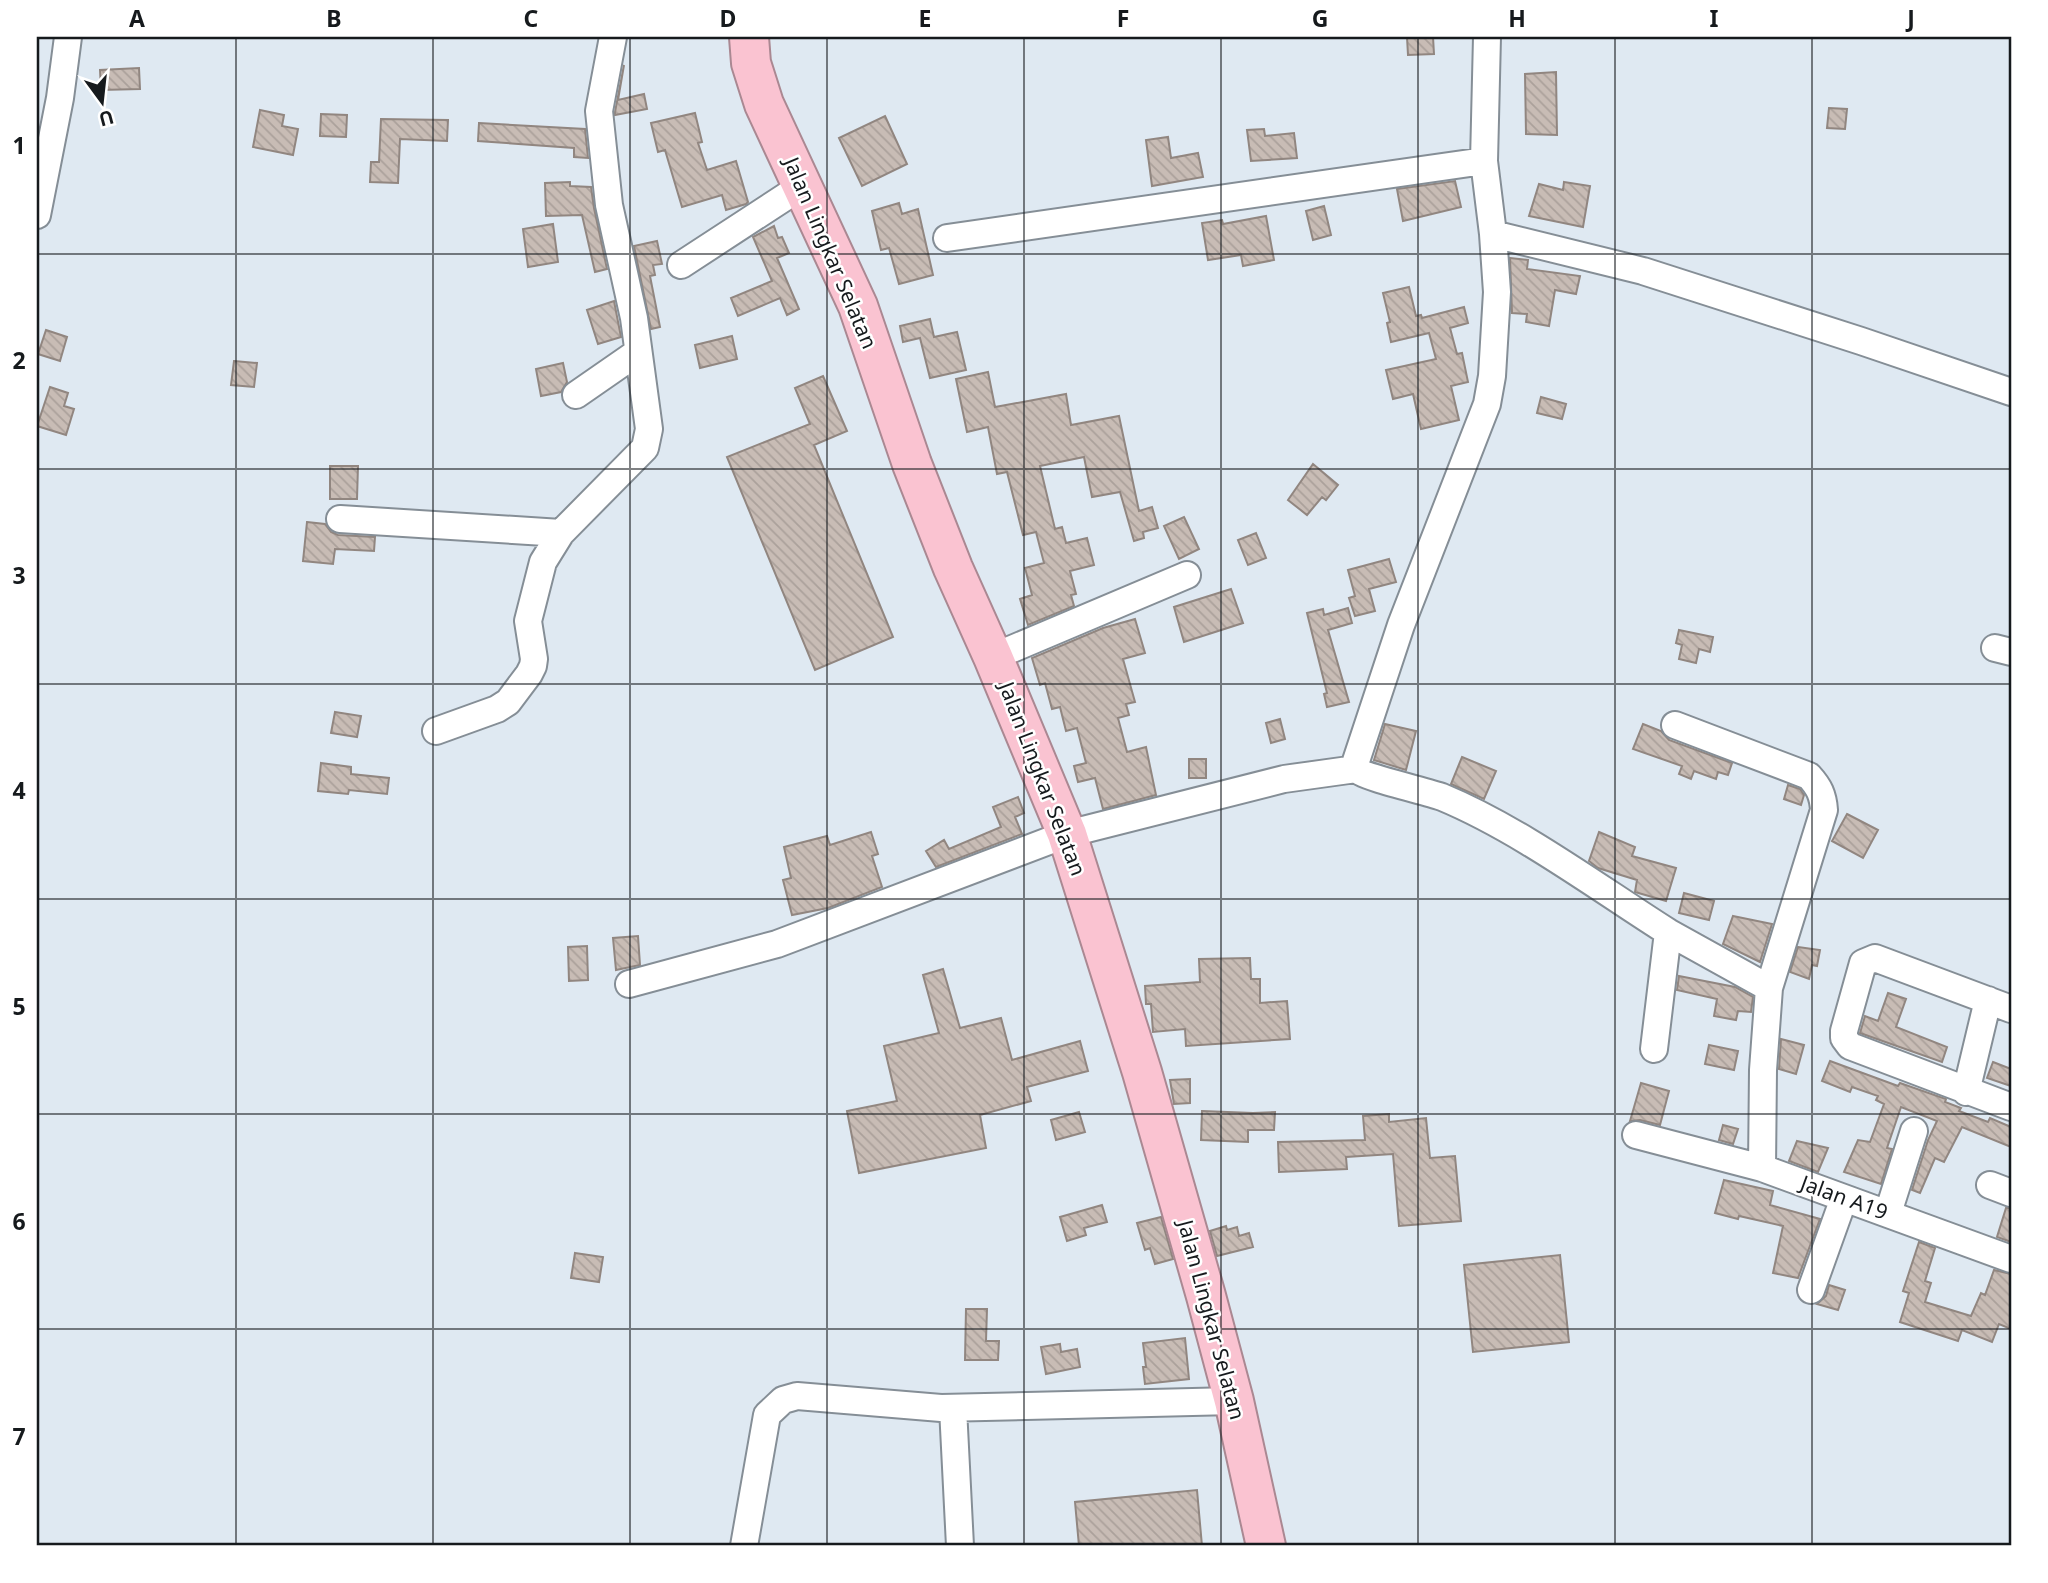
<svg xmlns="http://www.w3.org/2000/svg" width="2048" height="1583" viewBox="0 0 2048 1583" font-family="'Noto Sans',sans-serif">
<defs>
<pattern id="building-back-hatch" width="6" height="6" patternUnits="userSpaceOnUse" patternTransform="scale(1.75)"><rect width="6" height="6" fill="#c8bcb5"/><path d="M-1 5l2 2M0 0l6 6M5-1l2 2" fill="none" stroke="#aba19b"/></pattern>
</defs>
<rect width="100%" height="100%" fill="#dfe9f2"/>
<!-- building -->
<path fill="url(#building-back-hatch)" stroke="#918680" stroke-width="2" d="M1407 37H1433L1434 54 1408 55Z
M624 65 618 100 644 94 647 109 615 115V112Z
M139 68 140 89 101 90 100 70Z
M1556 72 1557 135 1526 134 1525 74Z
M1829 108 1847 109 1845 129 1827 128Z
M260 110 284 115 282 126 298 129 293 155 253 147Z
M695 113 702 142 698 143 707 170 736 161 748 202 746 204 726 210 722 195 682 207 665 150 658 152 651 123Z
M321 114 347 115 346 137 320 136Z
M885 116 907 164 862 186 839 138Z
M381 119 448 120 447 141 400 139 398 183 370 182 371 162H379Z
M479 123 585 129 588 158 574 157V148L478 141Z
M1264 129 1265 136 1294 133 1297 158 1251 161 1247 130Z
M1168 137 1171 158 1198 153 1203 177 1152 186 1146 140Z
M1455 181 1461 207 1403 221 1397 189Z
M570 182V186L591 187 594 208 607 269 595 272 582 215 546 216 545 183Z
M1564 182 1590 186 1583 227 1529 216 1539 184 1563 190Z
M899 203 902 214 918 209 933 275 899 284 889 248 881 250 872 211Z
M1324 206 1331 235 1313 240 1306 211Z
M1266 216 1274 260 1243 266 1241 255 1208 260 1202 223 1222 220 1223 224Z
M553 224 558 262 528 267 523 229Z
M774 226 778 238 782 237 789 253 777 258 799 309 787 315 780 298 738 316 731 298 772 281 753 237Z
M657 241 662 264 653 265 655 275 650 276 660 327 651 329 634 246Z
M1510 258 1528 260 1527 269 1580 276 1576 294 1555 290 1549 326 1526 322 1527 314 1512 313Z
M1409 287 1416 316 1421 315 1422 318 1464 307 1468 323 1450 328 1457 354 1462 353 1468 382 1451 386 1459 420 1421 429 1413 394 1393 399 1386 370 1436 359 1429 333 1391 342 1387 323 1390 322 1383 293Z
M614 301 621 337 598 344 587 310Z
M930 319 934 337 957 332 966 370 930 378 920 338 903 342 900 326Z
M46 330 67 337 60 361 38 354Z
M732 336 737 359 700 368 695 345Z
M234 361 257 363 254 387 231 385Z
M563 363 567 382 561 392 541 396 536 369Z
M988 372 995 407 1066 394 1071 425 1119 416 1139 511 1152 507 1158 528 1143 532 1144 538 1134 541 1120 492 1092 497 1084 457 1040 466 1055 529 1062 527 1066 543 1087 538 1094 565 1070 571 1076 594 1071 595 1074 606 1028 625 1020 599 1032 595 1025 568 1044 563 1036 532 1023 535 1007 472 997 474 988 427 967 432 956 379Z
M823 376 847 431 814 445 893 637 815 670 727 457 810 424 795 388Z
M50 387 68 393 64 406 74 409 66 435 37 426Z
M1541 397 1566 404 1562 419 1537 413Z
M1313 464 1338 485 1326 500 1322 497 1307 515 1288 500Z
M330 466H358L357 499H330Z
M1184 517 1199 549 1179 559 1164 526Z
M307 522 325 524 331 532 338 535 375 537 374 551 335 549 333 564 303 561Z
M1256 533 1266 558 1248 565 1238 540Z
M1389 559 1396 582 1369 589 1375 611 1355 616 1349 598 1355 596 1348 570Z
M1231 589 1243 623 1184 642 1174 607Z
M1348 608 1352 623 1328 630 1349 702 1327 707 1324 694 1327 693 1307 613 1323 609 1324 615Z
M1135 619 1145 653 1123 659 1135 702 1126 704 1129 715 1118 718 1127 752 1146 747 1156 795 1103 809 1095 778 1078 782 1074 766 1086 763 1077 728 1066 731 1060 707 1052 709 1045 683 1040 685 1032 658 1103 628Z
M1679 630 1713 637 1710 652 1699 649 1696 663 1679 659 1682 645 1676 643Z
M335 712 361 716 357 737 331 733Z
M1280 719 1285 739 1271 743 1266 723Z
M1385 724 1416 731 1406 770 1374 760Z
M1643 724 1661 731 1669 740 1732 763 1728 775 1718 772 1716 779 1694 771 1691 779 1679 774 1682 766 1633 749Z
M1462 757 1496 771 1484 799 1451 784Z
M1189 759H1206V778H1189Z
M321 763 351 767V774L389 778 387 794 349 790 348 794 318 791Z
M1788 785 1800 789 1804 795 1801 805 1784 799Z
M1018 797 1024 813 1015 817 1022 834 936 867 926 851 944 840 949 849 1001 827 993 807Z
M1847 814 1878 830 1863 858 1832 841Z
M871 832 878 854 872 856 882 887 828 908 792 915 783 880 791 878 784 847 827 836 830 845Z
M1599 832 1635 847 1632 856 1676 868 1666 901 1635 892 1637 880 1598 868 1589 861Z
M1684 893 1714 901 1709 920 1679 913Z
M1733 916 1772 924 1760 962 1723 944Z
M638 936 640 965 616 970 613 938Z
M587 946 588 980 569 981 568 947Z
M1798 947 1820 950 1817 966 1812 965 1809 979 1790 972Z
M1250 958 1251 979H1260V1003L1287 1001 1290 1039 1186 1046 1185 1029 1153 1032 1151 1004H1146L1145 986 1200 982 1199 959Z
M943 969 960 1028 1001 1018 1012 1060 1080 1041 1088 1071 1027 1087 1031 1101 980 1115 986 1148 859 1173 847 1111 897 1101 884 1046 939 1033 923 975Z
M1679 976 1735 987 1753 997 1751 1012 1738 1011 1736 1020 1714 1016 1717 999 1677 990Z
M1888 993 1906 999 1896 1027 1947 1047 1942 1062 1860 1033 1865 1016 1878 1021Z
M1781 1039 1804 1045 1796 1074 1779 1069Z
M1709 1045 1738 1051 1734 1070 1705 1064Z
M1830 1061 1898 1086 1900 1083 1946 1099 1945 1102 1961 1108 1959 1111 1988 1122 1990 1118 2011 1127V1147L1962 1127 1944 1162 1935 1158 1920 1193 1912 1190 1928 1140 1937 1121 1901 1107 1887 1148 1892 1149 1881 1184 1844 1172 1858 1140 1870 1142 1884 1104 1876 1100 1878 1096 1852 1087 1850 1092 1822 1081Z
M1993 1062 2011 1069V1086L1987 1078Z
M1190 1079V1103L1174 1104 1170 1080Z
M1641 1083 1669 1091 1660 1125 1640 1120 1630 1121Z
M1202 1111 1253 1113 1275 1112 1274 1130H1248V1142L1201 1140Z
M1079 1112 1085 1132 1056 1140 1051 1120Z
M1389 1114V1122L1426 1118 1430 1158 1455 1156 1461 1221 1399 1226 1393 1154 1346 1157 1347 1169 1279 1172 1278 1142 1365 1140 1363 1116Z
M1723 1125 1738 1129 1733 1144 1719 1140Z
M1797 1141 1828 1148 1818 1172 1789 1161Z
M1724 1180 1773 1191 1770 1205 1820 1219 1798 1278 1773 1273 1783 1226 1739 1216 1738 1219 1715 1213Z
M1102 1205 1107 1222 1084 1228 1086 1235 1067 1241 1060 1217Z
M2006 1208H2011V1242L1997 1237Z
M1161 1217 1173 1259 1155 1264 1150 1248 1145 1250 1137 1223Z
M1226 1226 1227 1230 1237 1227 1239 1236 1249 1233 1253 1247 1217 1256 1210 1231Z
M1919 1242 1935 1248 1925 1281 1931 1283 1925 1302 1971 1316 1981 1293 1985 1295 1994 1270 2011 1274V1329L1999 1324 1992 1342 1962 1330 1958 1341 1900 1322 1909 1293 1903 1291Z
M575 1253 603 1257 599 1282 571 1278Z
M1560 1255 1569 1342 1473 1352 1464 1265Z
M1829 1285 1845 1290 1838 1310 1817 1304 1826 1296Z
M966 1309H987L986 1341H999L998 1360H965Z
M1185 1338 1189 1379 1145 1384 1143 1367H1146L1143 1343Z
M1060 1344 1061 1352 1077 1349 1080 1367 1046 1374 1041 1347Z
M1197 1490 1202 1546H1079L1075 1502Z"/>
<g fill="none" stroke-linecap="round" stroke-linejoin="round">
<defs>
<path id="minor" d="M37 215 60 98 68 37
M1493 234 1643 271 1861 341 2011 392
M947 238 1484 161
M681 265 802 186
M576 395 638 352
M340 519 561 533
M1995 648 2011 652
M993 657 1187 575
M1675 725 1809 776C1819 787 1823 795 1824 810L1769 988 1763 1070 1762 1168
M436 731 497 709 508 702 529 674 533 666 534 659 528 621 543 562 561 533 645 448 649 429 634 318 609 205 599 111 613 37
M1356 769V761L1401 625 1487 404 1492 376 1497 292 1493 234 1484 161 1487 37
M1668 932 1769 988
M629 984 777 944 1067 834 1284 779 1356 769C1362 777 1426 791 1442 797 1519 829 1597 887 1668 932L1654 1049
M2011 1009 1875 958 1863 963 1844 1031V1038L1850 1046 2011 1107
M1966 1092 1988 1000
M1636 1135 1762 1168 2011 1259
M1990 1185 2011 1193
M1888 1213 1914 1131
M1811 1290 1844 1198
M953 1408 960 1546
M744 1546 767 1415 783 1400 797 1396 941 1408 1234 1401"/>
<path id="highway" d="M749 37 751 63 764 104 858 306 912 464 953 568 993 657 1067 834 1142 1072 1206 1296 1234 1401 1266 1546"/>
</defs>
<!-- minor casing -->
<use href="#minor" stroke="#858e96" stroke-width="30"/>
<!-- highway casing -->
<use href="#highway" stroke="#aa8892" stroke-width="42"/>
<!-- minor -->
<use href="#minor" stroke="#fff" stroke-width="26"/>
<!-- highway -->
<use href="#highway" stroke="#fac3d1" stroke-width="38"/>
</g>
<!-- grid -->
<path fill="none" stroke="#161a1d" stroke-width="2" stroke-opacity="0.55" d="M236 37V1546M433 37V1546M630 37V1546M827 37V1546M1024 37V1546M1221 37V1546M1418 37V1546M1615 37V1546M1812 37V1546M37 254H2011M37 469H2011M37 684H2011M37 899H2011M37 1114H2011M37 1329H2011"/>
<g text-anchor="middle" stroke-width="5" stroke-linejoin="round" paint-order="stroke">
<!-- street labels -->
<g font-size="21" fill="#161a1d" stroke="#fff">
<text transform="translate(830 253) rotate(67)" y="7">Jalan Lingkar Selatan</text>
<text transform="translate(1042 779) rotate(69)" y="7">Jalan Lingkar Selatan</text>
<text transform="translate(1844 1198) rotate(20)" y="7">Jalan A19</text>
<text transform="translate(1211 1320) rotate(75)" y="7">Jalan Lingkar Selatan</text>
</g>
</g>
<!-- border -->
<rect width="2048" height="1583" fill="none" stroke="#ffffff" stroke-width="77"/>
<!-- north arrow -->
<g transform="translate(102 102) rotate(165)" stroke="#ffffff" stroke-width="5" paint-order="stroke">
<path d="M0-5L12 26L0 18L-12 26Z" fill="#161a1d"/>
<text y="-10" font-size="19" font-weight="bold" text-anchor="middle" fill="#161a1d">U</text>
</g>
<rect x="38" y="38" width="1972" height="1506" fill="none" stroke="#161a1d" stroke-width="2.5"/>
<g font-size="23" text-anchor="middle" font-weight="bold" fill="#161a1d">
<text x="137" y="27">A</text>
<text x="334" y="27">B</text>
<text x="531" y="27">C</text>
<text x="728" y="27">D</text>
<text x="925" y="27">E</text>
<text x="1123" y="27">F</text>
<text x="1320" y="27">G</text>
<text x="1517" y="27">H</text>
<text x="1714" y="27">I</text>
<text x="1911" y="27">J</text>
<text x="19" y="154">1</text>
<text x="19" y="369">2</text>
<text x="19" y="584">3</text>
<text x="19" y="799">4</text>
<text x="19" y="1015">5</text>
<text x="19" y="1230">6</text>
<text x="19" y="1445">7</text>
</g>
</svg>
